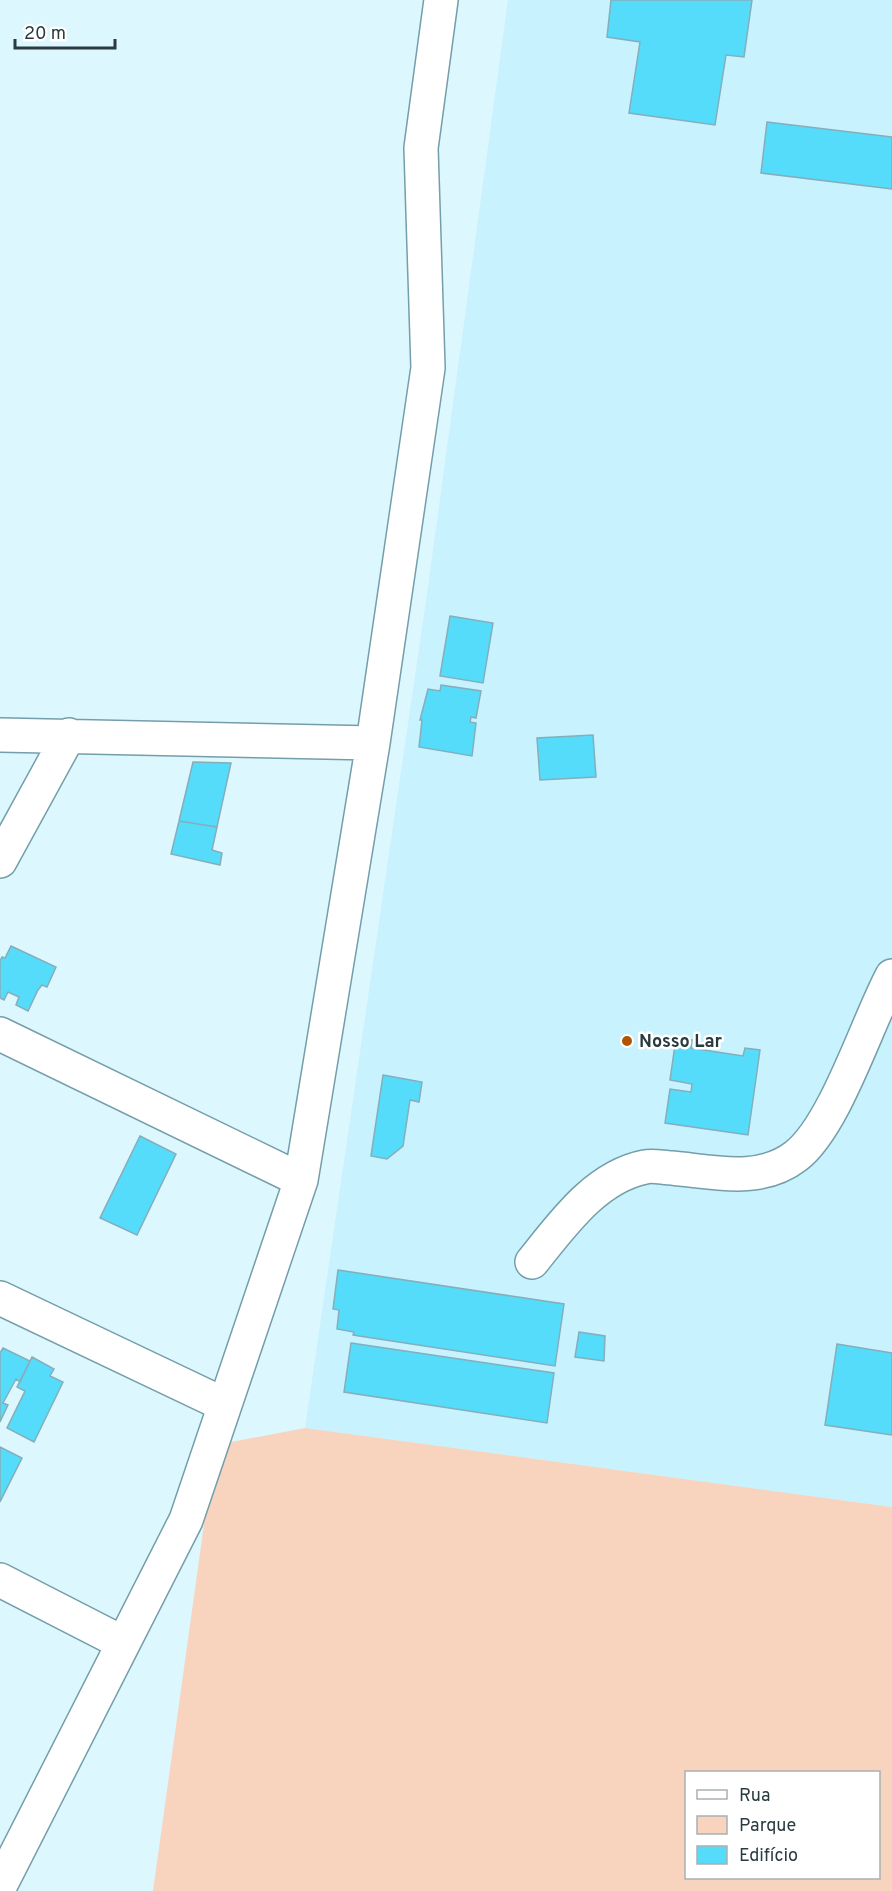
<svg xmlns="http://www.w3.org/2000/svg" width="892" height="1891" viewBox="0 0 892 1891" font-family="Overpass,sans-serif">
<rect width="100%" height="100%" fill="#ddf7fe"/>
<!-- built -->
<path fill="#c7f2fe" d="M508 0H892V1507L305 1428 428 587Z"/>
<!-- green -->
<path fill="#f8d4bf" fill-rule="evenodd" d="M305 1428 892 1507V1891H153L215 1445ZM686 1772H878V1878H686Z"/>
<!-- building -->
<path fill="#55dcfb" stroke="#84aeba" stroke-width="1.5" d="M611 0H752L744 57 726 55 715 125 629 113 640 42 607 37Z
M767 122 892 137V189L761 173Z
M450 616 493 623 483 683 440 676Z
M441 685 481 691 476 718 471 717 470 722 476 723 472 756 419 747 422 720H420L428 689 440 691Z
M593 735 596 777 540 780 537 738Z
M193 762 231 763 217 827 179 821Z
M179 821 217 827 212 850 222 853 220 865 171 854Z
M11 946 56 967 47 987 42 985 38 990 28 1011 16 1005 19 997 8 992 4 1000 0 998V961L2 957 5 958Z
M676 1038 692 1040 691 1048 743 1056 745 1048 760 1050 748 1135 665 1123 670 1089 691 1092 692 1084 670 1080Z
M383 1075 422 1082 419 1102 410 1100 403 1146 387 1159 371 1156Z
M140 1136 176 1154 137 1235 100 1218Z
M338 1270 564 1304 555 1366 359 1336 353 1335 354 1332 337 1329 339 1310 333 1309Z
M579 1332 605 1336 604 1361 575 1357Z
M351 1343 554 1373 547 1423 344 1392Z
M837 1344 892 1353V1435L825 1425Z
M3 1348 30 1361 20 1382 16 1379 3 1403 8 1405 0 1422V1353Z
M32 1357 54 1369 50 1376 63 1382 34 1442 7 1428 25 1391 17 1387Z
M0 1447 22 1458 0 1502Z"/>
<g fill="none" stroke-linecap="round" stroke-linejoin="round">
<defs>
<path id="minor" d="M0 735 373 743
M0 861 69 735
M0 1034 301 1180
M532 1262C562 1225 595 1177 645 1167 653 1165 664 1168 672 1168 714 1172 760 1184 796 1156 835 1126 867 1023 892 976
M0 1298 225 1405
M0 1580 123 1643
M0 1886 186 1520 301 1180 373 743 428 368 421 148 441 0"/>
</defs>
<!-- minor casing -->
<use href="#minor" stroke="#749ea9" stroke-width="36"/>
<!-- minor -->
<use href="#minor" stroke="#fff" stroke-width="33"/>
</g>
<!-- markers -->
<circle fill="#b25400" stroke="#fff" stroke-width="2" cx="627" cy="1041" r="6"/>
<g text-anchor="middle" stroke-width="5" stroke-linejoin="round" paint-order="stroke">
<!-- poi labels -->
<g font-size="18" font-weight="bold" fill="#293b3f" stroke="#fff" text-anchor="start">
<text x="639" y="1047">Nosso Lar</text>
</g>
</g>
<!-- legend -->
<rect x="685" y="1771" width="195" height="108" fill="#ffffff" stroke="#a9b1b2" stroke-width="1.5"/>
<rect x="697" y="1790" width="30" height="9" fill="#ffffff" stroke="#a9b1b2" stroke-width="1.5"/>
<text x="739" y="1801" font-size="18" fill="#293b3f">Rua</text>
<rect x="697" y="1816" width="30" height="18" fill="#f8d4bf" stroke="#a9b1b2" stroke-width="1.5"/>
<text x="739" y="1831" font-size="18" fill="#293b3f">Parque</text>
<rect x="697" y="1846" width="30" height="18" fill="#55dcfb" stroke="#a9b1b2" stroke-width="1.5"/>
<text x="739" y="1861" font-size="18" fill="#293b3f">Edifício</text>
<!-- scale -->
<path d="M15 39v9h100v-9" fill="none" stroke="#293b3f" stroke-width="3"/>
<text x="24" y="39" font-size="18" fill="#293b3f" stroke="#ffffff" stroke-width="4.5" paint-order="stroke">20 m</text>
</svg>
